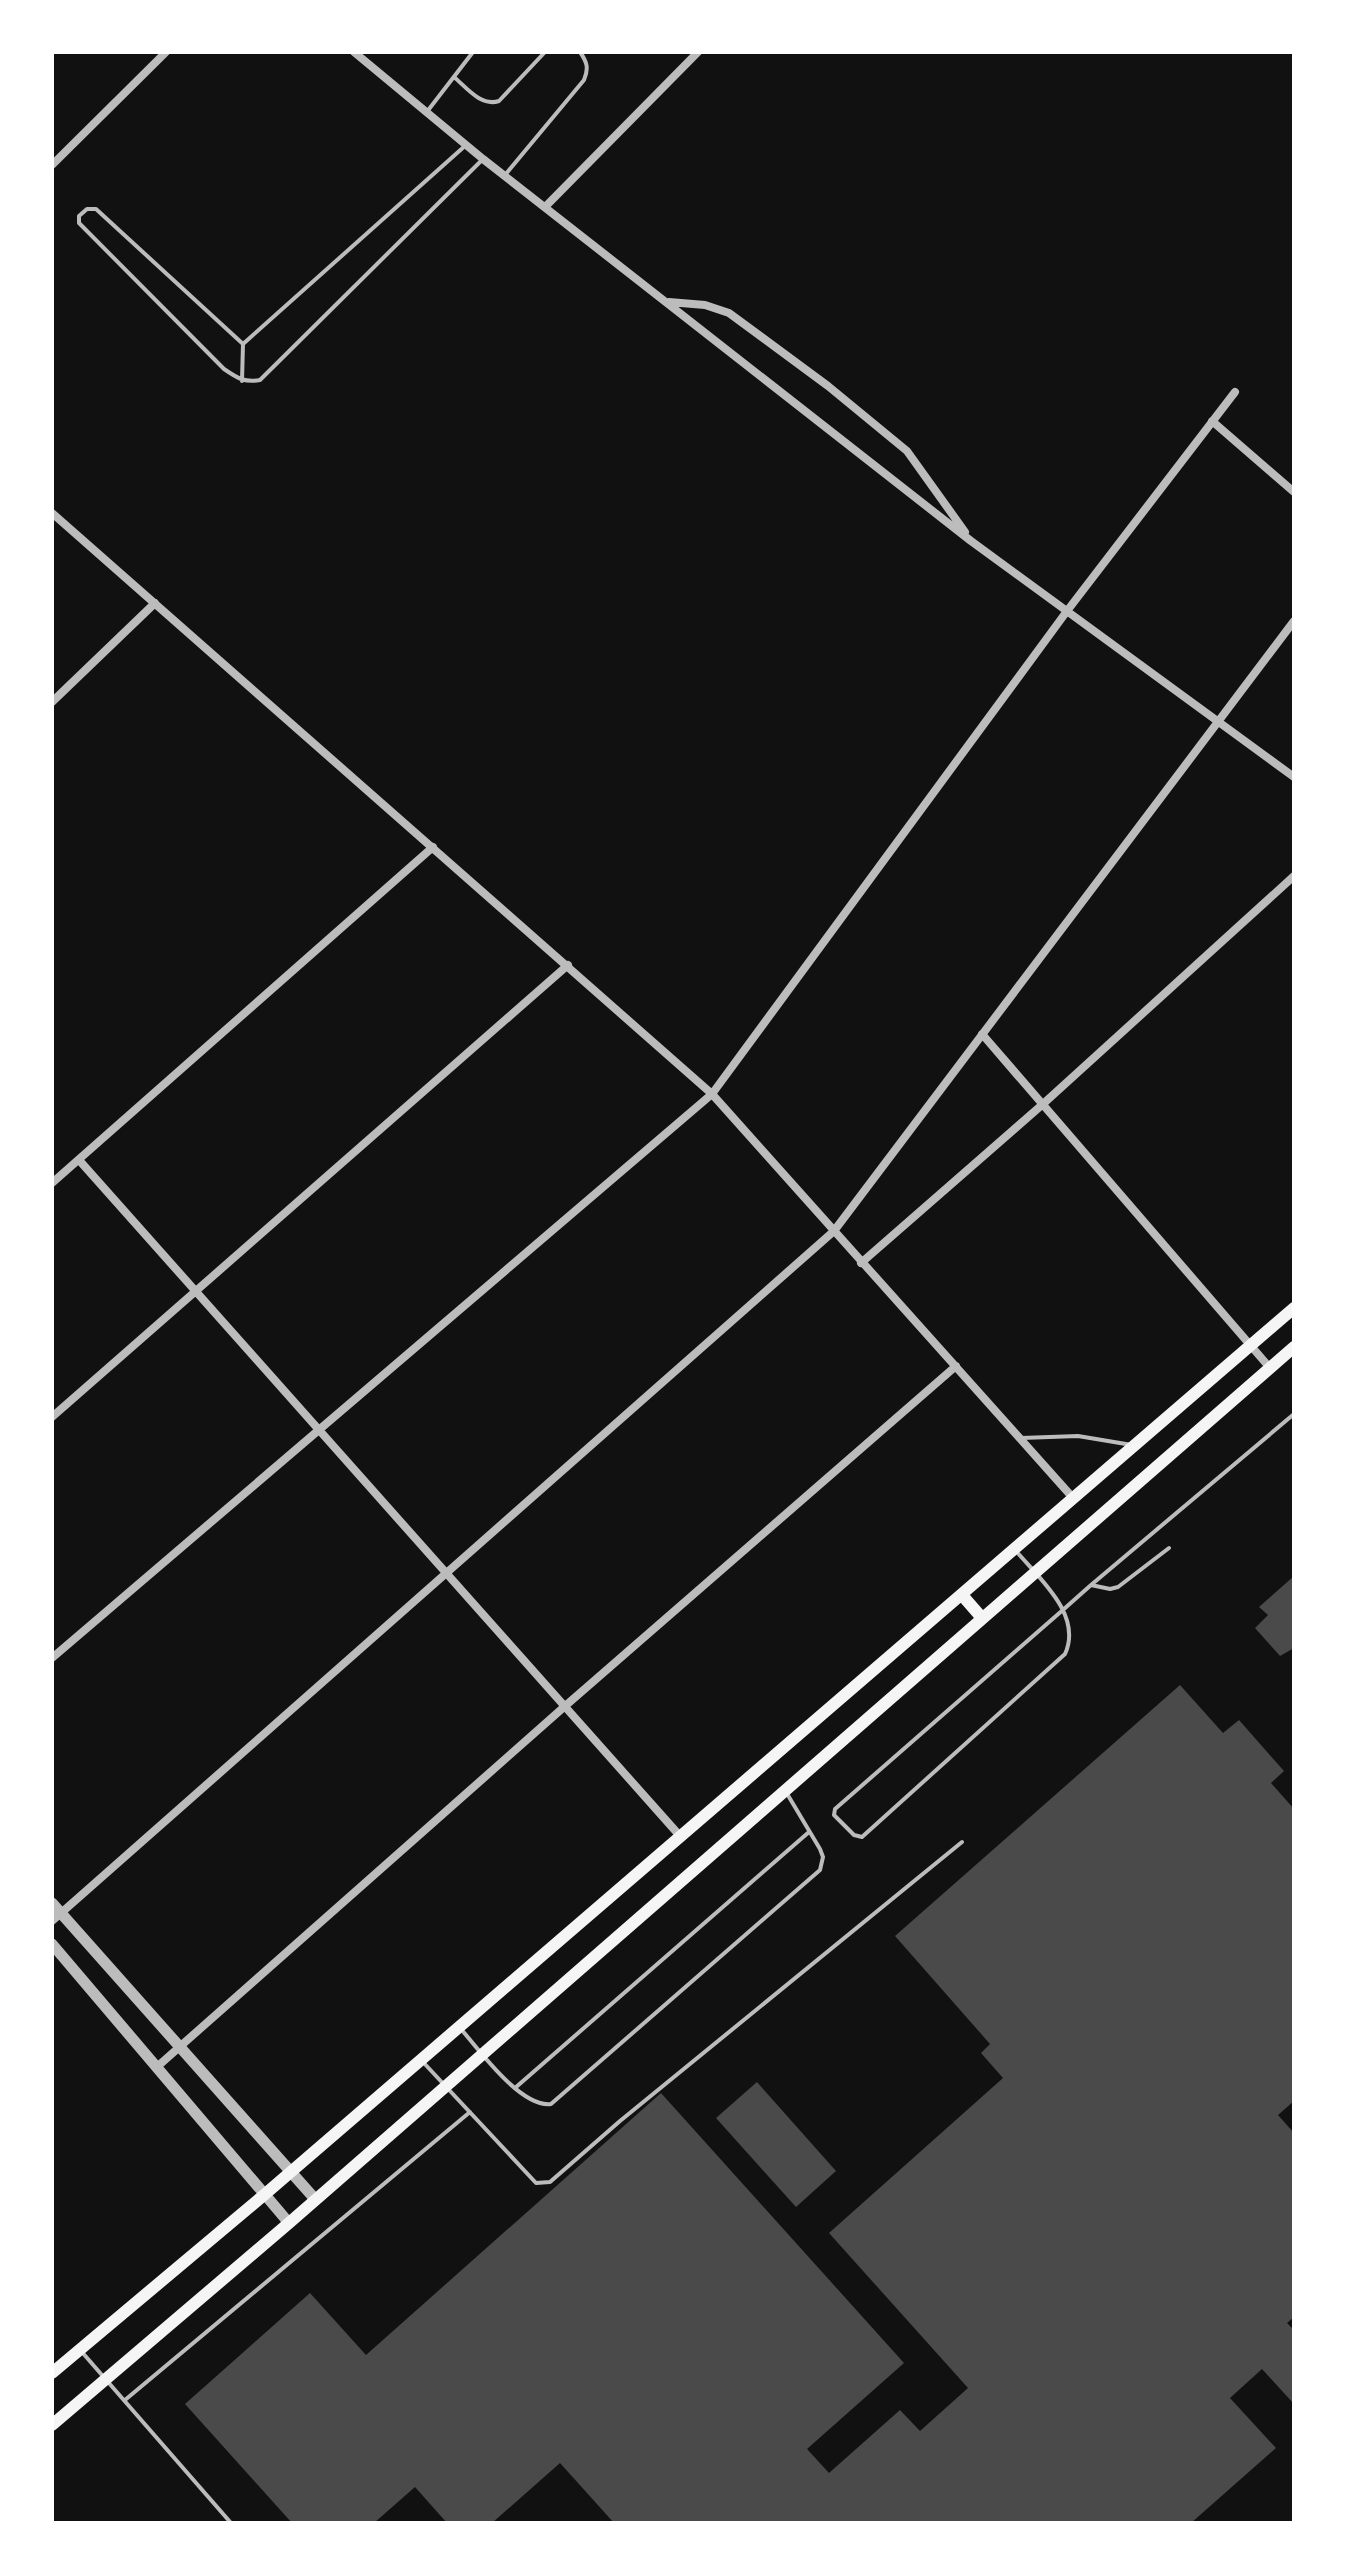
<svg xmlns="http://www.w3.org/2000/svg" width="1346" height="2575" viewBox="0 0 1346 2575" font-family="'IBM Plex Sans',sans-serif">
<rect width="100%" height="100%" fill="#111"/>
<!-- building -->
<path fill="#4a4a4a" d="M1294 1576V1648L1280 1656 1255 1628 1268 1615 1259 1607Z
M1180 1685 1223 1733 1239 1720 1284 1771 1271 1783 1294 1809V2101L1278 2115 1294 2133V2317L1287 2323 1294 2330V2404L1262 2369 1230 2398 1276 2448 1191 2523H614L560 2463 492 2523H447L415 2487 374 2523H292L185 2404 310 2293 366 2355 661 2093 904 2363 807 2449 829 2473 900 2410 920 2431 968 2388 829 2233 1003 2078 981 2053 990 2044 895 1936Z
M757 2082 836 2171 796 2207 716 2118Z"/>
<g fill="none" stroke-linecap="round" stroke-linejoin="round">
<!-- service -->
<path stroke="#bcbcbc" stroke-width="4" d="M454 77C467 88 481 107 499 101L545 52
M426 113 473 52
M466 145 243 344 96 209H87L79 216V223L224 369C237 378 245 383 260 380L483 159
M505 175 584 80C589 68 587 62 580 52
M242 381 243 344
M1021 1438 1078 1436 1132 1445
M1016 1551C1039 1578 1083 1615 1065 1654L862 1837 854 1835 834 1815 835 1809 1064 1609 1091 1585 1294 1414
M1091 1585 1110 1589 1118 1587 1169 1548
M461 2029C479 2050 521 2108 551 2104L820 1870 823 1857 820 1849 786 1792
M422 2061 536 2183 550 2182 620 2121 962 1842
M515 2088 809 1832
M81 2351 231 2523
M125 2400 470 2112"/>
<!-- minor -->
<path stroke="#bcbcbc" stroke-width="8" d="M354 52 483 159 971 541 1294 777
M52 165 166 52
M546 206 698 52
M669 302 705 305 729 313 828 386 907 451 965 532
M1212 421 1294 492
M52 513 712 1094 1074 1499
M52 702 155 603
M982 1034 1270 1368
M79 1160 680 1836
M52 1183 433 847
M861 1263 1043 1104 1294 876
M52 1417 568 965
M52 1658 712 1094 1067 611 1235 392
M52 1921 834 1231 1294 621
M158 2066 564 1707 956 1366"/>
<!-- tertiary -->
<path stroke="#bcbcbc" stroke-width="11" d="M52 1903 315 2199
M52 1944 289 2223"/>
<!-- secondary -->
<path stroke="#f5f5f5" stroke-width="12" d="M962 1595 982 1618
M52 2373 264 2195 1294 1308
M52 2425 289 2223 1294 1347"/>
</g>
<!-- border -->
<rect width="1346" height="2575" fill="none" stroke="#ffffff" stroke-width="108"/>
</svg>
